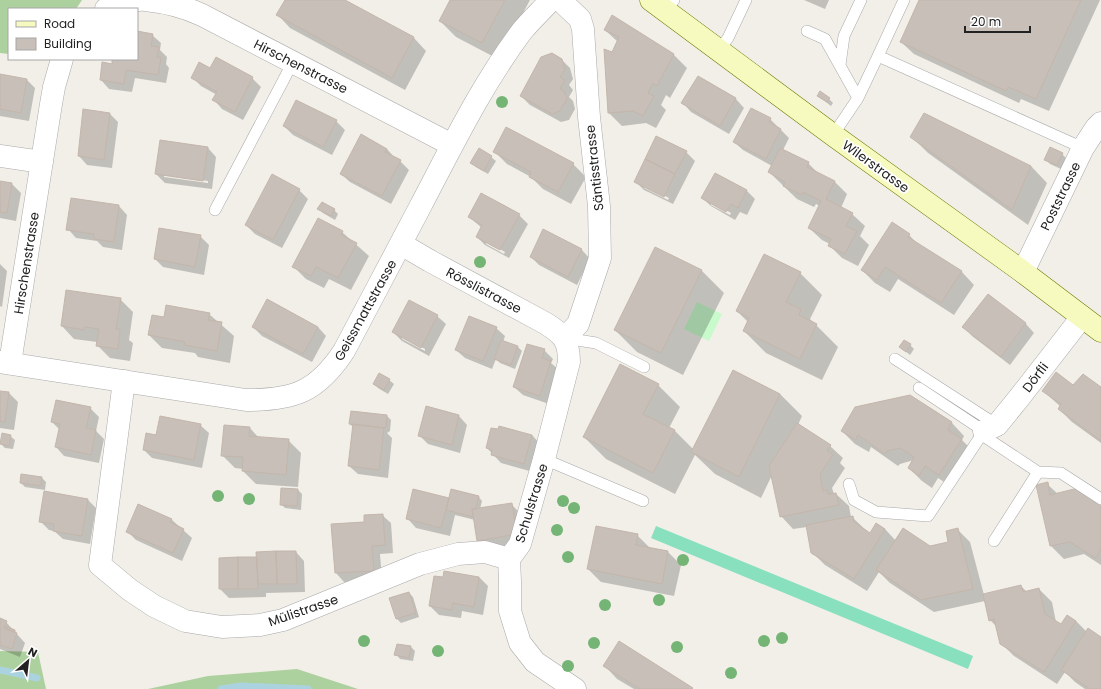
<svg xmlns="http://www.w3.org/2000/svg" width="1101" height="689" viewBox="0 0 1101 689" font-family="Poppins,sans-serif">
<rect width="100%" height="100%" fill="#f2efe9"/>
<!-- forest -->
<path fill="#add19e" d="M0 0H82L76 9H9V54L0 53Z
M0 651 38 652 46 689H0Z
M297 669 358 689H148L208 676Z"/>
<!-- park -->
<path fill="#c8facc" d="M697 302 722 314 709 341 684 329Z"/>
<!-- pitch -->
<path fill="#88e0be" d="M656 526 973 656 968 669 651 538Z"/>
<!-- shadow -->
<path fill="#0003" fill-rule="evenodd" d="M286 0H343L414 38 426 51 405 90 290 28 278 15Z
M451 0H530L498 59 456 37 440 21Z
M804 0H829L825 9Z
M920 0H1100L1049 111 1021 99 1019 103 914 54 901 42Z
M612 16 674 55 687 68 670 98 666 95 661 105 666 110 656 128 646 123 622 126 609 113 605 51 612 54 618 42 605 30Z
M137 32 152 35 161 43 160 50 167 57 166 64 169 68 166 83 135 78 132 92 109 89 101 80 113 65V59H137Z
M216 59 252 78 261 87 243 120 222 109 214 100 217 95 201 86 192 77 211 69Z
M561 59 570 68 573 79 569 85 573 90 569 97 573 101 575 109 569 120 561 122 530 105 521 96Z
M0 75 27 80 35 88 29 121 0 116Z
M698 77 736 99 744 108 729 134 691 112 683 103Z
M818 96 829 99 833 103 831 106Z
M110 114 118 122 112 168 87 165 79 156Z
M770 119 789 138 783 150 808 163 819 174 835 182 847 194 841 208 852 214 865 226 860 236 869 245 858 266 842 258 829 245 830 244 822 240 809 228 820 206 816 204 814 207 797 199 769 172 772 166 743 150 734 142Z
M336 121 345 130 332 155 293 135 284 126Z
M912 137 1031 166 1047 183 1028 225 928 153Z
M208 148 216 157 212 189 165 183 156 174ZM164 175 208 181V183L164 177Z
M387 149 395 158 400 161 409 170 391 204 350 182 341 174Z
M494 151 573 164 586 177 571 204 543 189 531 177 507 164Z
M686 152 695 161 673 204 644 190 635 181ZM644 185 669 198 668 200 644 188Z
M1062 154 1066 158 1061 169 1050 164 1046 160Z
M491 157 496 161 488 174 476 167 472 163Z
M715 174 747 191 755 199 747 215 740 212 735 220 711 206 702 198ZM711 202 731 213 730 215 711 205Z
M0 182 12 184 21 193 16 221 0 218Z
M299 190 308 199 282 248 255 234 246 225Z
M119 206 127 215 122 250 103 247 97 241 76 238 68 229Z
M319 209 334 210 338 214 335 220 323 213Z
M519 215 528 224 509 258 485 245 477 237 482 228 469 217ZM486 241 505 252 504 254 486 244Z
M544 231 582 250 590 259 577 285 539 265 531 257Z
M342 232 369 256 351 290 329 279 324 288 306 279 294 267Z
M909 235 920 246 962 272 974 285 954 315 898 279 890 292 875 283 862 270Z
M200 236 209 245 204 275 163 267 155 259Z
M656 248 702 271 724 293 683 375 637 352 615 330Z
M0 264 7 271 2 307 0 306Z
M800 273 822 295 810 319 838 347 822 380 766 353 744 331 748 322 737 311Z
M988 295 1026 324 1034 333 1010 365 972 336 964 327Z
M120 299 133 312 129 340 133 343 130 361 110 358 97 345V342L74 339 62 326Z
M209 314 234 336 230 363 198 357 195 353 162 348 149 335 165 318Z
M437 316 446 324 429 356 402 341 393 332ZM402 337 425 349V351L402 339Z
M253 327H318L326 336 312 362 262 336Z
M496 328 505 336 503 342 518 347 522 351 515 369 500 363 496 359 492 369 465 358 456 350Z
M910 345 914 349 910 355 900 347Z
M544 350 553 359 551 363 559 370 549 404 523 395 514 387Z
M734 371 780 394 802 416 798 425 830 446 843 458 840 463 845 468 832 488 834 494H836L849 506 851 517H852L870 534 876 524 885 529 896 541 930 547 949 543 957 529 970 542 984 595 1021 586 1027 592 1039 589 1052 602 1056 622 1061 626 1067 616 1076 621 1087 632 1101 638V689H1085L1075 682 1065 672 1057 684 1014 656 1001 643 997 627 990 620 985 601 934 612 890 583 879 572 867 591 825 565 812 552 807 527 793 529 781 516 772 475 761 498 715 474 695 455 675 494 606 459 584 437 658 385 680 407 669 428 674 430 694 450Z
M389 380 394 384 388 394 378 388 374 384Z
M1074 387 1101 389V443L1072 422 1059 409 1061 407 1043 391Z
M0 392 9 393 18 402 14 430 0 428Z
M910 396 952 423 964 436 962 440 974 452 952 487 938 478 932 488 922 481 909 468 914 460 900 464 898 466 871 447 869 452 855 444 842 431Z
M426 407 459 416 467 425 460 453 428 444 419 435Z
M90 408 99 417 96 431 104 439 99 463 64 456 56 447 59 429 52 422Z
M351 412 387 416 391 420 390 431 387 433 392 438 388 478 358 474 349 466 353 427 350 424Z
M200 425 209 433 202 468 152 458 144 450 157 437Z
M250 428 259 438 288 440 301 453 298 487 256 484 243 471V469L235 468 222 455Z
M499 431 532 435 540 444 533 472 501 463 487 448Z
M10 436 15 440 13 449 5 448 1 444Z
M42 478 46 482 45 490 25 487 21 483Z
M1047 484 1058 494 1101 504V565L1084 554 1064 559 1051 546Z
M298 490 302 494 301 510 285 508 281 504Z
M478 496 482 501 480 509 511 504 520 513 525 543 487 549 478 540 475 520 455 515 450 536 416 528 408 519 449 500Z
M88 500 96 508 90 544 63 539 54 531 49 530 40 521Z
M382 515 391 523 393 553 380 554 382 579 344 582 336 573 333 525 365 522Z
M171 519 192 538 182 561 136 540 127 531Z
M637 535 650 548 668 552 681 565 674 596 601 582 588 569Z
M296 552 304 561 305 592 266 593V597L229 598 220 589V559L258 558Z
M479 577 488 586 483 615 462 611 461 618 439 615 430 606Z
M409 593 413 597 419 617 401 623 397 619Z
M0 619 6 622 25 643 20 657 0 649ZM4 625H6L3 633Z
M620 643 693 689H634L617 679 605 666Z
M411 647 415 651 413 661 400 659 396 654Z"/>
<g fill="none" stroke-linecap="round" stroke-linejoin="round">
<!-- stream -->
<path stroke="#aad3df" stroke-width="7" d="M0 670 37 678
M221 689 241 686 308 689"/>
</g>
<!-- building -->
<path fill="#c7bfb8" stroke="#c4b6ab" d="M285 0H345L414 37 392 78 276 15Z
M450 0H505L482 43 439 21Z
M919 0H1081L1036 99 1008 87 1006 91 900 42Z
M612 15 674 54 657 86 653 83 648 93 654 96 643 116 633 111 608 113 604 49 612 52 619 37 604 30Z
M137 31 153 34 151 46 159 47 157 57 161 58 158 75 126 70 124 84 100 80 102 62 112 64V59H137Z
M552 53 562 59 565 70 560 77 565 80 560 89 564 91 567 99 560 111 552 114 520 96 541 57Z
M216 57 253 77 235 112 212 100 217 92 191 78 199 62 210 68Z
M0 74 27 79 21 113 0 109Z
M698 76 736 98 720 126 681 103Z
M820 91 830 98 827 102 817 96Z
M296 100 337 120 323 147 283 126Z
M751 108 771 118 769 122 781 129 766 159 733 142Z
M83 109 110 113 104 160 78 156Z
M924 113 1031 166 1012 210 910 137Z
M506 127 574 163 558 192 529 177 531 172 493 152Z
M361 134 387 149 385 152 401 160 382 196 340 174Z
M656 136 687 151 675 174 645 159Z
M160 140 208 147 203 181 155 174Z
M1050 147 1063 153 1057 165 1044 160Z
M479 148 492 156 484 171 470 163Z
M780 148 809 162 807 167 835 181 826 199 853 213 846 226 857 231 845 254 828 246 831 239 808 228 821 201 803 192 802 195 783 186 785 182 768 172Z
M645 159 675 174 664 197 634 182Z
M715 173 747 190 738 208 731 204 726 212 701 198Z
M272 174 300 189 273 240 245 225Z
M0 181 12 183 7 213 0 212Z
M481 193 520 214 500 250 476 237 482 225 468 217Z
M71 198 119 205 114 242 94 239V234L66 230Z
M322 202 335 209 331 216 317 209Z
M318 218 343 231 341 235 357 243 338 278 316 267 311 276 292 267Z
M892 222 910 234 908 237 962 271 941 303 885 267 877 280 861 270Z
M159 228 201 235 195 267 154 259Z
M543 229 582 249 568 277 530 257Z
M655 247 702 270 661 353 614 330Z
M764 254 801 272 786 302 801 309 799 315 817 324 800 359 743 331 749 318 736 311Z
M66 290 121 298 116 329H120L118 349 96 346 99 329 85 327 84 330 61 326Z
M988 294 1026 323 1001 357 962 327Z
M267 299 318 327 303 354 252 327Z
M409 300 438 315 421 348 392 332Z
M166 305 210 313 208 320 222 322 217 351 184 345 185 342 148 335 152 315 164 317Z
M469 316 497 327 483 361 455 350Z
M501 340 518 346 511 365 494 359Z
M904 340 911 344 906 352 899 347Z
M527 344 545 349 542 358 551 361 540 396 513 387Z
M620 364 659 384 643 414 675 430 653 473 583 437Z
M733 370 780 394 739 477 691 452Z
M1056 372 1073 385 1083 374 1101 387V441L1058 409 1061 404 1042 391Z
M379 373 390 379 384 390 373 384Z
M0 391 9 392 5 422 0 421Z
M910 395 952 422 948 430 962 439 939 475 925 466 919 476 908 468 914 457 900 448 887 451 885 454 858 435 856 440 841 431 855 407Z
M56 400 91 407 86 428 96 430 91 455 55 447 60 424 51 422Z
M426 406 459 415 452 445 418 436Z
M351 411 387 415 386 427 384 428 349 424Z
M160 416 201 424 194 460 143 450 146 433 156 435Z
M797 423 831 445 827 451 833 455 820 474 823 491 827 490 828 494 836 493 839 505 780 517 769 466Z
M353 424 384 428 379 470 348 466Z
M224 425 250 427 249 436 289 439 286 475 242 471 243 457 221 456Z
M499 426 532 435 524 464 491 455 492 450 486 448 491 428 498 429Z
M2 433 11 435 9 446 0 444Z
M21 474 42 477 41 486 20 483Z
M1048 482 1050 495 1078 488 1101 503V550L1095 558 1070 542 1050 546 1036 485Z
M281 488 298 489 297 506 280 505Z
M413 489 449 498 441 528 406 519Z
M451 489 479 496 476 509H472L473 517 446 510Z
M44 491 88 499 82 536 53 531 54 524 39 522Z
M512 503 517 534 477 541 472 509Z
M138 504 172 519 170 522 184 529 173 553 126 532Z
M383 514 385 545 372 546 374 571 335 573 331 524 364 522V515Z
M853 516 854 522 870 533 876 523 885 529 854 579 811 553 806 525Z
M596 526 638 534 636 545 668 551 662 584 587 569Z
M903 528 930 546 948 542 946 531 958 528 973 589 921 600 876 570Z
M276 551H296L297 584H277Z
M276 551 277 584H258L256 552Z
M238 557V589H219V558Z
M238 557H257L258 589H238Z
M444 571 479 577 474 607 453 603 452 610 429 606 434 576 443 577Z
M1021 585 1023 592 1039 588 1045 614 1061 624 1067 615 1076 621 1044 672 1000 644 994 619 989 621 983 594Z
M409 592 416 613 396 619 389 598Z
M0 618 7 621 4 628 17 633 12 649 0 645Z
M5 626 15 630V632L4 628Z
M1088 628 1101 637V689H1090L1061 670Z
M619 641 693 688 692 689H640L603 666Z
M397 644 411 646 409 658 394 655Z"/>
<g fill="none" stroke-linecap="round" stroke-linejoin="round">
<defs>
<path id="lane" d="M665 11 674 0
M807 31 825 39 858 98
M719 50 728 38 746 0
M878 56 904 0
M840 65 844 36 861 0
M833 135 858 98 878 56 1083 148
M215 210 293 62
M565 338 596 343 644 367
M895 359 997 425
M982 435 1038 472 1061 473 1101 499
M544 459 643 501
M849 484 854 500 876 512 928 516 984 431 919 388
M994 541 1038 472"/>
<path id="street" d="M145 0C165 2 183 6 202 15L452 145
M560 0 580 19 583 29 589 117 599 206 600 258 578 324 565 338
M106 9 119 2 139 0
M0 156 42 162
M401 244 430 261 545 323C563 334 569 340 569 362L544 459 520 544 509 559 510 581V611L520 643 535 662 575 689
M1023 272 1083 148 1096 128 1101 123
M0 362 246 400C294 400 317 392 344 351 369 303 395 255 420 207 452 146 481 86 522 31 531 20 542 10 551 0
M10 363 51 104 54 87 62 59
M124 381 100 565 130 590 154 606 185 621 222 627 260 625 283 620 420 564 458 554 485 552 509 559
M984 431 997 425 1019 398 1082 317"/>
<path id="secondary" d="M651 0 833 135 1023 272 1101 331"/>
</defs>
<!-- lane casing -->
<use href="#lane" stroke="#a9a9a9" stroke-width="12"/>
<!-- street casing -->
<use href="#street" stroke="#a9a9a9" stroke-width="23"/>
<!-- secondary casing -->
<use href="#secondary" stroke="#707d05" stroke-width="23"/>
<!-- lane -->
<use href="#lane" stroke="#fff" stroke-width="11"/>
<!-- street -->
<use href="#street" stroke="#fff" stroke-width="22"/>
<!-- secondary -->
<use href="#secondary" stroke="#f7fabf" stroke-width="22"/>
</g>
<!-- trees -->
<g fill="#74b475">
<circle cx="502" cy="102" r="6"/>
<circle cx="480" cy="262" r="6"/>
<circle cx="218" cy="496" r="6"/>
<circle cx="249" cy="499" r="6"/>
<circle cx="563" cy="501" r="6"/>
<circle cx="574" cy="508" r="6"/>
<circle cx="557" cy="530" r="6"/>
<circle cx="568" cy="557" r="6"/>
<circle cx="683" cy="560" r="6"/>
<circle cx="659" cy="600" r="6"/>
<circle cx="605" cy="605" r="6"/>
<circle cx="782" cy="638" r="6"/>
<circle cx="364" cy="641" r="6"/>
<circle cx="764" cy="641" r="6"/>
<circle cx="594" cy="643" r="6"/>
<circle cx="677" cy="647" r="6"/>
<circle cx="438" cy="651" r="6"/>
<circle cx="568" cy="666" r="6"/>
<circle cx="731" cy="673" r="6"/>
</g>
<g text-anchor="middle" stroke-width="3.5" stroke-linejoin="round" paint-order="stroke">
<!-- street labels -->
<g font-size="13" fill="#222" stroke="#fff">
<text transform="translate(301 66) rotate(27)" y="5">Hirschenstrasse</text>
<text transform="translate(876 166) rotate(36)" y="5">Wilerstrasse</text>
<text transform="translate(594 168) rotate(-96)" y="5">Säntisstrasse</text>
<text transform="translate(1060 196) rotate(-64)" y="5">Poststrasse</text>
<text transform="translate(26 263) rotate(-81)" y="5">Hirschenstrasse</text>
<text transform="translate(484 290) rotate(28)" y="5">Rösslistrasse</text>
<text transform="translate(365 310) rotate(-61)" y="5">Geissmattstrasse</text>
<text transform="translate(1035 377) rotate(-53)" y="5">Dörfli</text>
<text transform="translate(531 503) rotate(-73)" y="5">Schulstrasse</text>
<text transform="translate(303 610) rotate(-19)" y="5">Mülistrasse</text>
</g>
</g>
<!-- legend -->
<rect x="8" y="8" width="130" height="52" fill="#ffffff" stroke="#a7a7a7"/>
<rect x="16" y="21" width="20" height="6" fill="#f7fabf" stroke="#a7a7a7"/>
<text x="44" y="28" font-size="12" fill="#222222">Road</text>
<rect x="16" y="38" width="20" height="12" fill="#c7bfb8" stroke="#a7a7a7"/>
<text x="44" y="48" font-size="12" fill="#222222">Building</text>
<!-- north arrow -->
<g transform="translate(28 661) rotate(28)" stroke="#ffffff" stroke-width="3" paint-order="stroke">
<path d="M0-3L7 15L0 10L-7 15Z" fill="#222222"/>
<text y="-6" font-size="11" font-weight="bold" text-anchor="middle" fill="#222222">N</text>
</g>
<!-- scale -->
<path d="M965 26v6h65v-6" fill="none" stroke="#222222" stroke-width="2"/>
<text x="971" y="26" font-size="12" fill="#222222" stroke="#ffffff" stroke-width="3" paint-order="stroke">20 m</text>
</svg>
